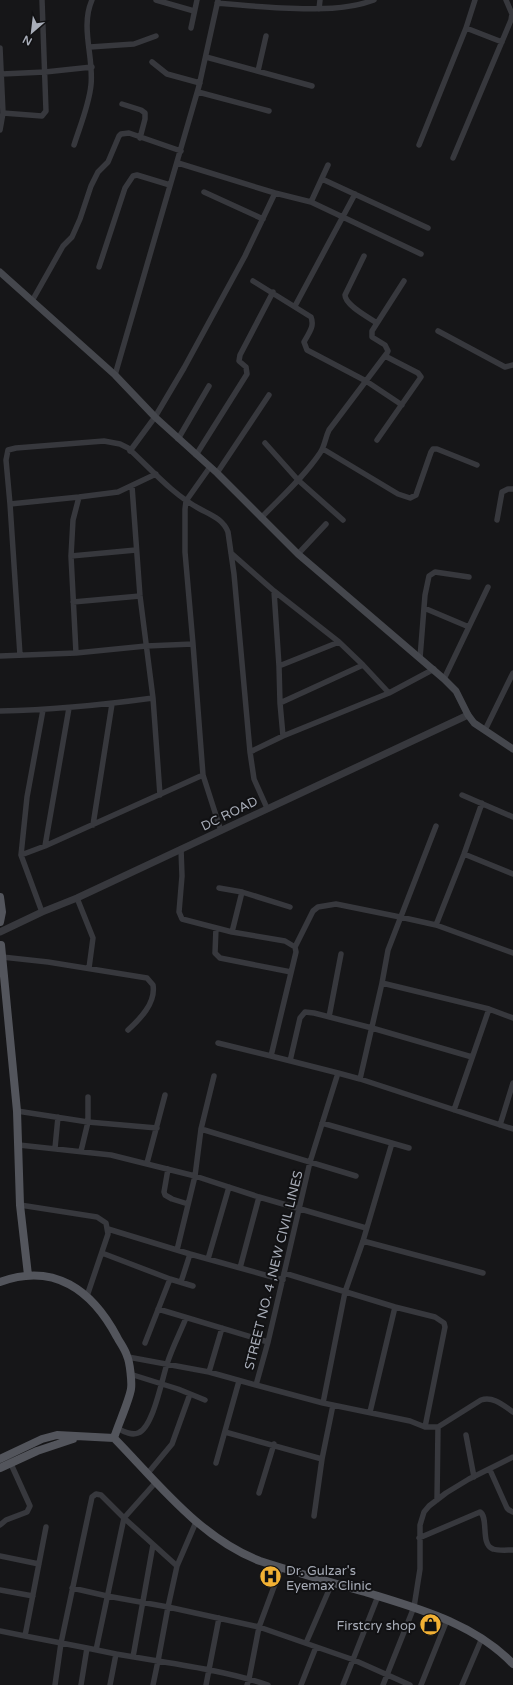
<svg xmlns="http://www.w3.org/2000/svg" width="513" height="1685" viewBox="0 0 513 1685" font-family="'Varela Round',sans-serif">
<rect width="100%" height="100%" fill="#161618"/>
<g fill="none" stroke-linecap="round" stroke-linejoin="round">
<!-- minor -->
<path stroke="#37383d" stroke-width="5.5" d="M156 0 194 11
M217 3C239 5 260 7 282 8 314 9 344 11 374 0
M319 9 320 0
M191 28 197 0
M466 28 502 42
M90 47 134 44 156 36
M0 48 3 113 0 130
M206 57 312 86
M152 62 167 74 200 83
M258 71 266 36
M2 74 45 72 92 67
M198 92 269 111
M122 104 141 110 145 113V119L140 138
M3 113 42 116 46 111 42 0
M74 145C80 126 89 105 91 85 94 57 80 27 92 0
M419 145 466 28 475 0
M453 158 511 20 512 14 506 0
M178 163 275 193 311 202 421 254
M322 179 428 228
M204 192 263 219
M311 202 328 165
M364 256 345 295C345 305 368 317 377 323
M99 267 125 188 133 176 137 175 170 185
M253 281 311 317C315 327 308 334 304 342L307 350 366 381 402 405
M32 301 63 246 72 237 80 219 91 186 98 172 108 162 119 136 121 134 129 133 181 151
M295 306 355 194
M438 331 505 367 513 365
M115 375 199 86 218 0
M178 439 209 386
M377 440 421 377 418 373 385 356
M265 443 298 480 343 520
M323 449 398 494 410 498 416 495 431 452 433 449H437L477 465
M130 451 155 417 184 368 245 256 275 193
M196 455 247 374 246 367 239 361 240 355 273 292
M217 473 269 395
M132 486 140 596 153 698 160 795
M79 497 73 520 71 556 136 550
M10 504 79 497 118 492 156 474
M261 518C281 497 304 477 320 453 325 446 325 438 329 430L387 353 388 351 385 345 372 337V331L404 281
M497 520 502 492 508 489H513
M231 553 274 591 339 642 363 665 389 693 434 669
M298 554 326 524
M71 556 76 653
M274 591 279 666
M73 602 140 596
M424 608 469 627
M193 644 185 552V509L186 501 210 467
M20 655 10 504 6 460 8 450 16 448 104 441 120 444 128 448C151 469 172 494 200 509 211 515 223 519 228 532L234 574 250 752
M0 656 76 653 146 646 193 644 203 775 221 831
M420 658 425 595 429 576 435 572 469 577
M444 679 488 587
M280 703 279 666 339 642
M0 711C51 710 102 705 153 698
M485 730 513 673
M283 736 280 703 363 665
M462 795 513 817
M267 808 254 779 250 752 283 736 389 693
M93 825 112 704
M45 846 69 708
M181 849 182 876 179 912 182 919 232 932 285 941 295 947 296 952 271 1056 338 1073
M464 854 513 874
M21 855 45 846 203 775
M219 888 242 892 290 907
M77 898 93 938 89 968
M42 912 21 855 27 797 43 710
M436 925 464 854 482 803
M216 928 215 953 220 958 291 972
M232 932 242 892
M295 947 313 911 318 907 336 904 400 917 436 925 513 953
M2 957 48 962 147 978 153 985C156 1003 140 1019 128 1030
M382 983 489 1009 513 1018
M329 1017 341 954
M218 1043 271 1056
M290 1061 300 1018 305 1012 314 1013 372 1028 472 1057
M360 1079 382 983 388 950 436 826
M454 1110 489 1009
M17 1111 88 1122 157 1128
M322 1123 409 1148
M500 1125 513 1083
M201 1129 356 1176
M513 1129 360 1079 338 1073 310 1162 268 1342 256 1385 323 1403 410 1421 425 1427H438L481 1400C493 1396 503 1405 513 1412
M19 1145 111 1155 195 1176 259 1197 366 1228
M55 1148 58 1117
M81 1151 88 1122V1097
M147 1163 165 1095
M168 1169 164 1192 165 1195 172 1199 188 1204
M20 1205 97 1217 106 1223 108 1234 87 1296
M108 1229 190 1254 283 1280
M363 1241 483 1273
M177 1250 195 1176 201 1129 214 1076
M102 1253 170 1279 193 1286
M208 1259 229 1187
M240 1268 259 1197
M284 1273 395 1307 435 1317 444 1323 445 1327 425 1427
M181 1282 190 1254
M158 1309 268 1342
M145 1343 170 1279
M128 1357 209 1372 256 1385
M209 1372 222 1328
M130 1374 178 1389 205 1400
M323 1403 345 1292 363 1241 392 1143
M370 1412 395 1307
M117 1428C123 1431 131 1436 138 1433 153 1428 162 1379 167 1364 172 1348 180 1333 186 1318
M225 1432 322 1459
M466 1435 474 1477
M216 1463 239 1381
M490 1470 507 1508 509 1510 513 1512
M148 1473 172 1444 190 1394
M259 1493 274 1444
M437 1500 438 1427
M314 1516 322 1459 333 1405
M0 1525 6 1520 27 1512 30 1506 11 1464
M46 1527 25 1636 87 1648
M419 1538 480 1512C489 1517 480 1545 493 1549 499 1551 507 1550 513 1550
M0 1556 39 1564
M177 1566 196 1522
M281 1568 259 1627 354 1660 410 1685
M72 1588 107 1596 168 1607 177 1566 124 1518 96 1650
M0 1590 33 1596
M0 1631 25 1636
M306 1643 332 1583
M116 1654 158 1661 153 1685
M133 1657 153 1545
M55 1685 61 1643 92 1497 96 1494 101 1495 124 1518 156 1482
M81 1685 87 1648 116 1654 110 1685
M206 1685 219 1618
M247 1685 249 1679 259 1627 168 1607 158 1661C195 1667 232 1673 268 1685
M301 1685 316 1647
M343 1685 378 1596
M383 1685 414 1607 420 1569V1525L424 1512 429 1506 446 1493 469 1479 513 1457
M421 1685 447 1620
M462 1685 482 1638"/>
<!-- tertiary -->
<path stroke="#37383d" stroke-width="7" d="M0 932 42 912 77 898 468 715"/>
<!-- secondary -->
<path stroke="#45474d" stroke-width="7" d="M0 272 115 375 155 417 217 473 298 554 444 679 456 691 468 715 474 723 513 749"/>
<!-- primary -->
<path stroke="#53555c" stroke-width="8" d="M0 897 2 912 0 922
M1 945 17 1111 20 1205 28 1275
M0 1282C54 1262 92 1290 117 1337 120 1343 125 1349 127 1356 130 1362 132 1383 131 1389 129 1401 118 1425 114 1438
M0 1459 42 1439 57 1435 114 1438C158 1483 200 1538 260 1561 294 1572 330 1582 365 1592 417 1608 474 1623 513 1664
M0 1468 37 1451 73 1439"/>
</g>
<!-- icons -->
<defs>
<symbol id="hospital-disc" viewBox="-11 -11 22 22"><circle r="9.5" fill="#f2b134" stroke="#111113"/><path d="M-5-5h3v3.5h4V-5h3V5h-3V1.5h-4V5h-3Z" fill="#111"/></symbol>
<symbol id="shop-disc" viewBox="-11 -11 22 22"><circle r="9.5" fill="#f2b134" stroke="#111113"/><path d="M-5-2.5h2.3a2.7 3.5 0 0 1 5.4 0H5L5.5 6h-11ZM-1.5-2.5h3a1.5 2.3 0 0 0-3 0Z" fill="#111"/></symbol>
</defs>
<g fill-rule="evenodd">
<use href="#hospital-disc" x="258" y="1564" width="25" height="25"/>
<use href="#shop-disc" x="418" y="1612" width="25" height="25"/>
</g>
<g text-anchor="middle" stroke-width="4" stroke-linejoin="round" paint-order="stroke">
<!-- street labels -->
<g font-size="13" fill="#a8adb8" stroke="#111113">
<text transform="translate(229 813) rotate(-26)" y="5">DC ROAD</text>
<text transform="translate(273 1270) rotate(-76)" y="5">STREET NO. 4 ,NEW CIVIL LINES</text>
</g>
<!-- poi labels -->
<g font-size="13" fill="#a8adb8" stroke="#111113" text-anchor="start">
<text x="286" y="1575">Dr. Gulzar's<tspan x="286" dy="15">Eyemax Clinic</tspan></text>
<text x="416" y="1630" text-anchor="end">Firstcry shop</text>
</g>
</g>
<!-- north arrow -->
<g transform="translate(32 32) rotate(208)" stroke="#111113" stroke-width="3" paint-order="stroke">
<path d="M0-3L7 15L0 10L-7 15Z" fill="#a8adb8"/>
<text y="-6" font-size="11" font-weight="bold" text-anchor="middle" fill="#a8adb8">N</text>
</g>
</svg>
